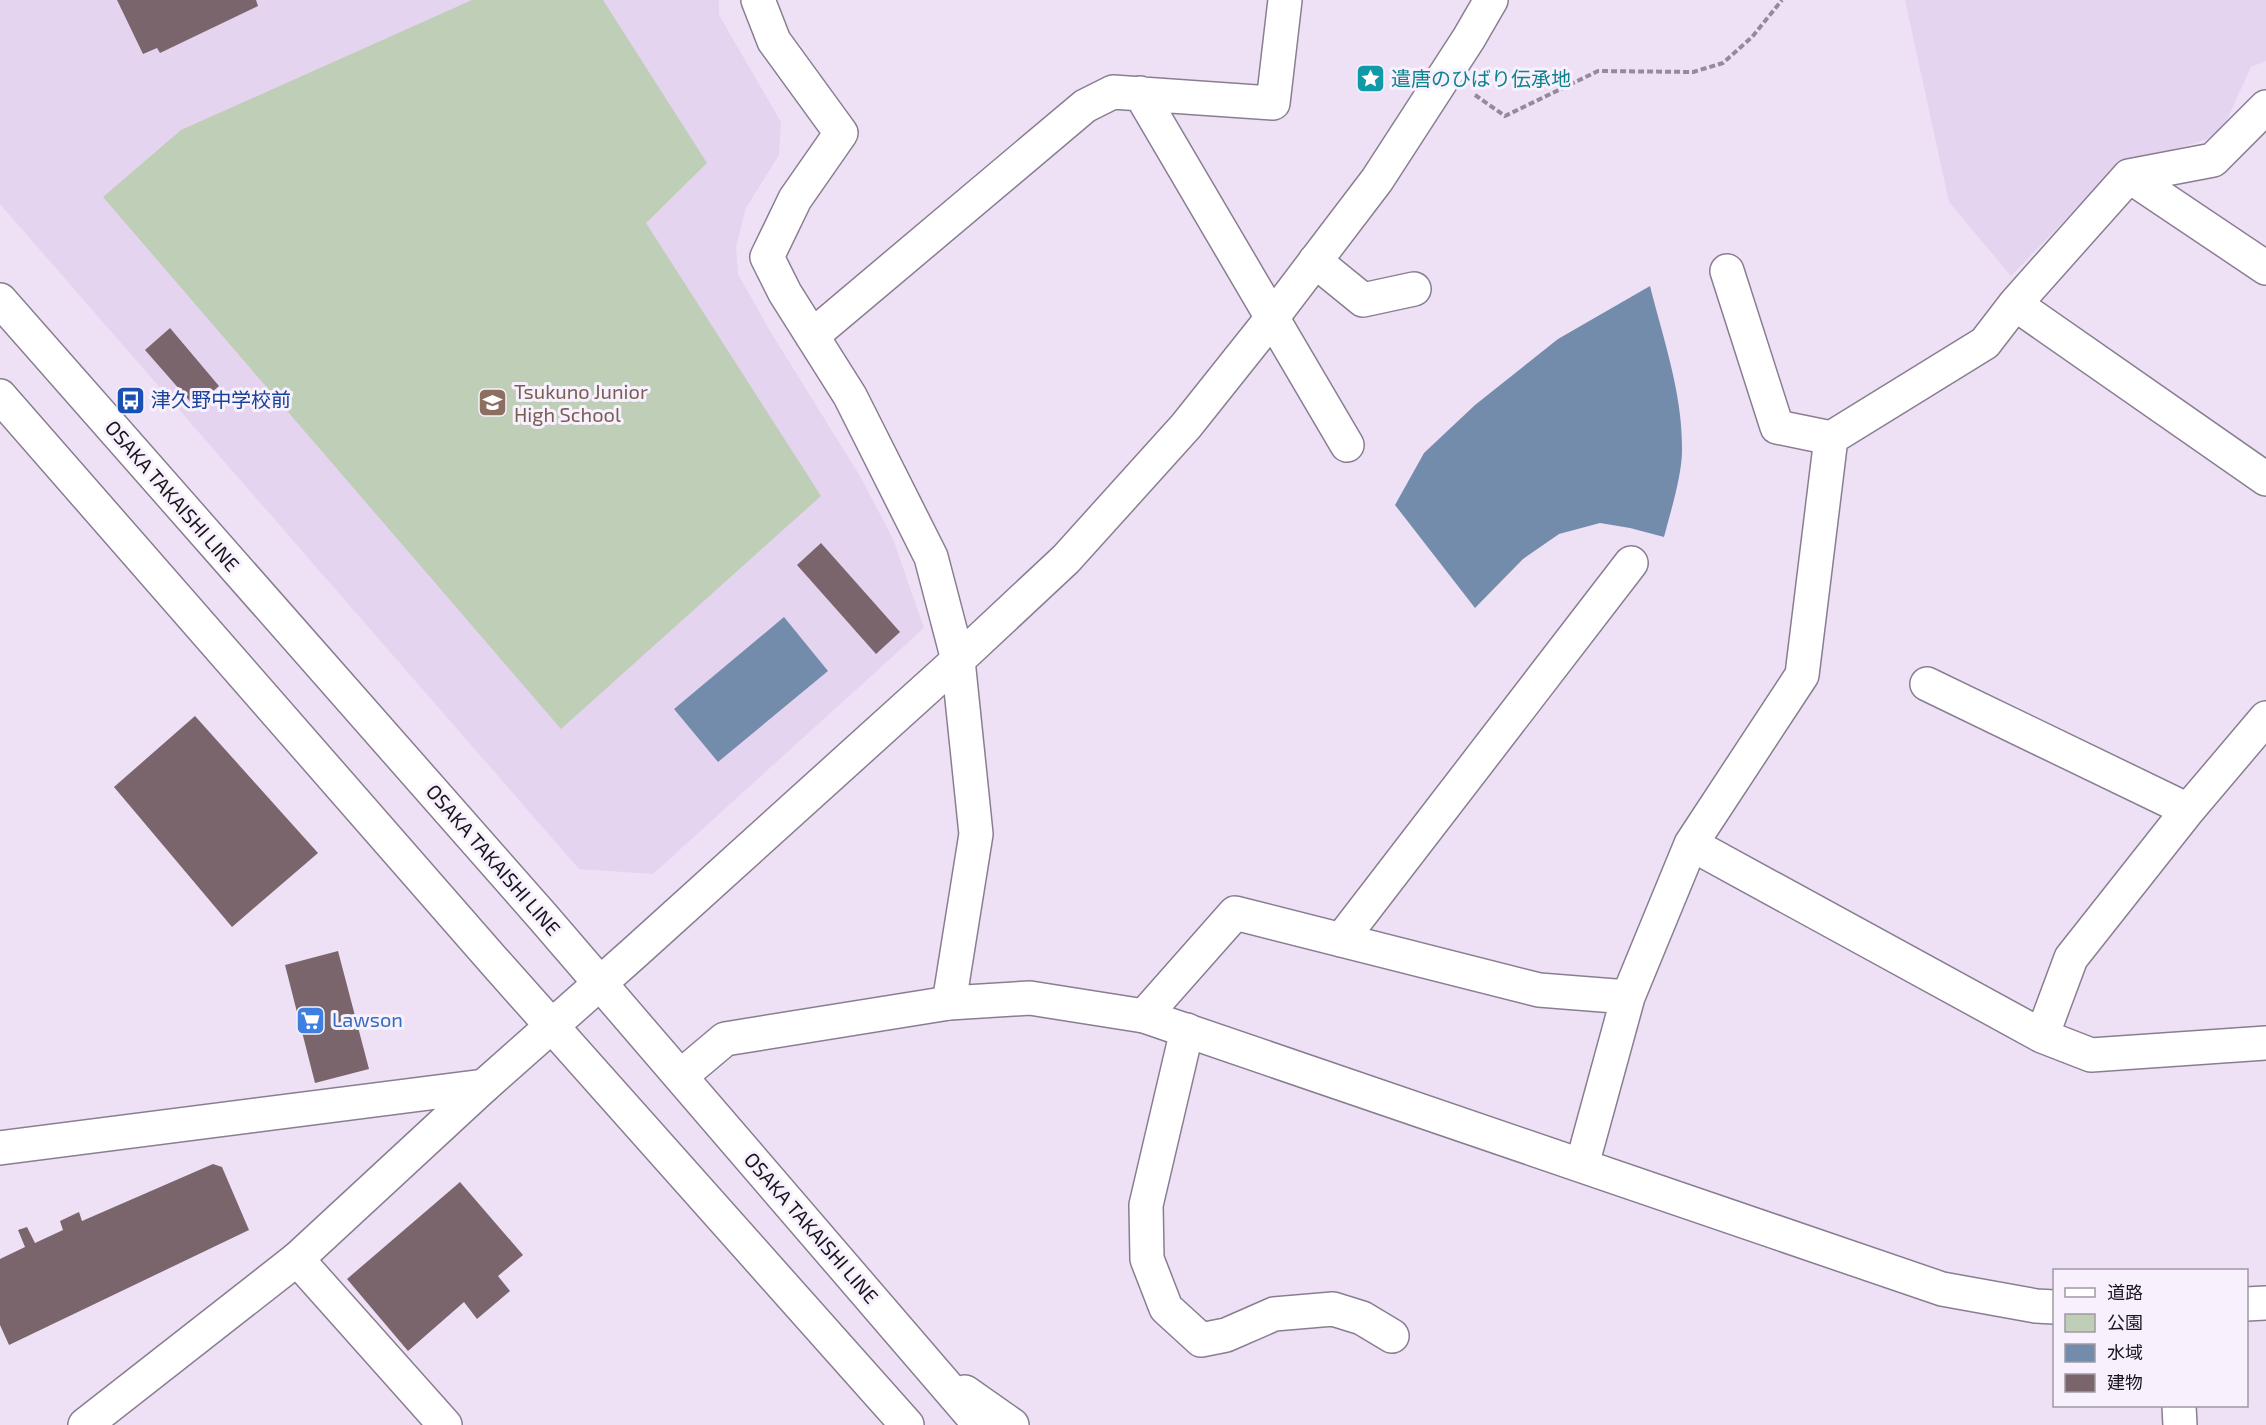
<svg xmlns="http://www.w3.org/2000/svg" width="2266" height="1425" viewBox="0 0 2266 1425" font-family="'Exo 2','Noto Sans JP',sans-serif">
<rect width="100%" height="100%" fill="#eee1f6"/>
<!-- built -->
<path fill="#e4d4ef" d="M0 0H719V15L781 122 779 155 746 208 736 246 738 274 770 331 860 476 893 539 924 628 653 874 579 869 0 204Z
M1905 0H2266V61L2251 67 2220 135 2115 168 2011 276 1949 202Z"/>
<!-- green -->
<path fill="#bfceb6" d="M472 0H603L707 163 646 223 821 496 561 729 103 197 181 130Z"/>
<!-- water -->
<path fill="#748cab" d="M1650 286C1663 338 1682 392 1682 446 1683 473 1671 510 1664 537L1630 528 1600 523 1559 534 1523 559 1475 608 1395 505 1424 453 1475 405 1558 339Z
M784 617 828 671 718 762 674 709Z"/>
<!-- building -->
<path fill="#7b656d" d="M117 0H256L258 6 160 53 157 48 143 54Z
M170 328 219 386 195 407 145 350Z
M821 543 900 632 876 654 797 565Z
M195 716 318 853 232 927 114 787Z
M338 951 369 1069 315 1083 285 965Z
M213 1164 222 1167 249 1230 9 1345 0 1325V1259L25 1247 18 1230 27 1227 35 1243 63 1230 60 1221 79 1212 82 1221Z
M460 1182 523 1255 498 1276 510 1291 477 1319 464 1302 408 1351 347 1279Z"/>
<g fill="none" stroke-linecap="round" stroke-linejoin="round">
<defs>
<path id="minor" d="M758 0 774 41 841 133 795 199 767 257 785 293 850 396 931 557 958 660 976 834 949 1003
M1140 93 1347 445
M2129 176 2266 268
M1315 261 1363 300 1414 289
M1727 271 1777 427 1831 438
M2015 304 2266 479
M812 336 1085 106 1113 92 1273 103 1285 0
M1927 684 2188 810
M1691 844 2042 1036 2091 1055 2266 1043
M1341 940 1631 563
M1144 1016 1235 913 1539 990 1628 997
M1187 1030 1146 1205 1147 1259 1166 1308 1201 1340 1226 1335 1274 1314 1333 1309 1362 1318 1392 1336
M2042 1036 2071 958 2188 810 2266 718
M0 1148 484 1086
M1582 1165 1628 997 1691 844 1802 675 1831 438 1985 343 2015 304 2129 176 2213 160 2266 107
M297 1259 445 1425
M2179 1406 2180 1425"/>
<path id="tertiary" d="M681 1076 725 1039 949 1003 1030 998 1144 1016 1942 1289 2036 1306 2054 1307
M2246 1304 2266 1303
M85 1425 297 1259 484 1086 633 954 958 660 1066 559 1186 426 1272 318 1377 180 1469 38 1491 0"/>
<path id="primary" d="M0 300 543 917 980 1425
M0 396 493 960 907 1425
M965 1392 1012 1425"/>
</defs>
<!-- minor casing -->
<use href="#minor" stroke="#897e91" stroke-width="36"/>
<!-- tertiary casing -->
<use href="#tertiary" stroke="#897e91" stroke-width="36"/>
<!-- primary casing -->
<use href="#primary" stroke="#897e91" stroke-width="36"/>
<!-- path -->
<path stroke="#948b9a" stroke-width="4" stroke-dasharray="6 3" stroke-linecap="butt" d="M1475 95 1505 116 1598 71 1693 72 1723 63 1752 37 1782 0"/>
<!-- minor -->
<use href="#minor" stroke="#fff" stroke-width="33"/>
<!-- tertiary -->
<use href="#tertiary" stroke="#fff" stroke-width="33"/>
<!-- primary -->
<use href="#primary" stroke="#fff" stroke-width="33"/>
</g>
<!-- icons -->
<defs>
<symbol id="sight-square" viewBox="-11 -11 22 22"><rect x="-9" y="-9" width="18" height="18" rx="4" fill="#0f9aa8" stroke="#f8f1fd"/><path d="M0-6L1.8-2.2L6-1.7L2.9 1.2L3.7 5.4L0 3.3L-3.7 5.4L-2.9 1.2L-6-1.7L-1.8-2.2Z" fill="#fff"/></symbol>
<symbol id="bus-square" viewBox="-11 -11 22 22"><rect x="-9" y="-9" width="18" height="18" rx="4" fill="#1a4fb4" stroke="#f8f1fd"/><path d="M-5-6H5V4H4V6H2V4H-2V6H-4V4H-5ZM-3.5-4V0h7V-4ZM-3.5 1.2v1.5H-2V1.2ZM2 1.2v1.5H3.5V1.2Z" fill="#fff"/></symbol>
<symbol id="school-square" viewBox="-11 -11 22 22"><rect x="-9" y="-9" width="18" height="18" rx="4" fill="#8d6e63" stroke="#f8f1fd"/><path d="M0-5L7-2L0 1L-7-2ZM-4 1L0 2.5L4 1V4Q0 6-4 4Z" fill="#fff"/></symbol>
<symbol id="supermarket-square" viewBox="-11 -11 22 22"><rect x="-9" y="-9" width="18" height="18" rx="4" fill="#3f7fe0" stroke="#f8f1fd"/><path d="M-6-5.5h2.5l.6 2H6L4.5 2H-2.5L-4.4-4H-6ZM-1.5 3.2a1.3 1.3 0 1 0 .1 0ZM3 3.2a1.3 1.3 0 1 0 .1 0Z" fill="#fff"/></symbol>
</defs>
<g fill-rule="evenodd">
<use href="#sight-square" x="1354" y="62" width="33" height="33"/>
<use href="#bus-square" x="114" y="384" width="33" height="33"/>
<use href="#school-square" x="476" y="386" width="33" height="33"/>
<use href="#supermarket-square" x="294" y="1004" width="33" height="33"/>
</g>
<g text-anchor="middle" stroke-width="6" stroke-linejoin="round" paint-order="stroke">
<!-- culture labels -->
<g font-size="20" fill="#0d838f" stroke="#f8f1fd" text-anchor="start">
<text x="1391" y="86">遣唐のひばり伝承地</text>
</g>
<!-- education labels -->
<g font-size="20" fill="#785e54" stroke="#f8f1fd" text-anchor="start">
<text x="514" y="399">Tsukuno Junior<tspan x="514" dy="23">High School</tspan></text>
</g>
<!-- transit labels -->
<g font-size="20" fill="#164399" stroke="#f8f1fd" text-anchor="start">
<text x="151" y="407">津久野中学校前</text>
</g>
<!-- street labels -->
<g font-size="20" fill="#19151c" stroke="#f8f1fd">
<text transform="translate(172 496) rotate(49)" y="7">OSAKA TAKAISHI LINE</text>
<text transform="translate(493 860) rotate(49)" y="7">OSAKA TAKAISHI LINE</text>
<text transform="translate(811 1228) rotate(49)" y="7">OSAKA TAKAISHI LINE</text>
</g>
<!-- shop labels -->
<g font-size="20" fill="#366cbe" stroke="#f8f1fd" text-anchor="start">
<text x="332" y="1027">Lawson</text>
</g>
</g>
<!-- legend -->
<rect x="2053" y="1269" width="195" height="138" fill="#f8f1fd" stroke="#9f99a3" stroke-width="1.5"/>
<rect x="2065" y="1288" width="30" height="9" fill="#ffffff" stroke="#9f99a3" stroke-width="1.5"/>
<text x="2107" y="1299" font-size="18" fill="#19151c">道路</text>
<rect x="2065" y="1314" width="30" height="18" fill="#bfceb6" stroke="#9f99a3" stroke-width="1.5"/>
<text x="2107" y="1329" font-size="18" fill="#19151c">公園</text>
<rect x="2065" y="1344" width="30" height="18" fill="#748cab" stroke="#9f99a3" stroke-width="1.5"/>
<text x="2107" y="1359" font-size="18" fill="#19151c">水域</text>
<rect x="2065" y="1374" width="30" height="18" fill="#7b656d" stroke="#9f99a3" stroke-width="1.5"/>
<text x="2107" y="1389" font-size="18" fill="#19151c">建物</text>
</svg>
